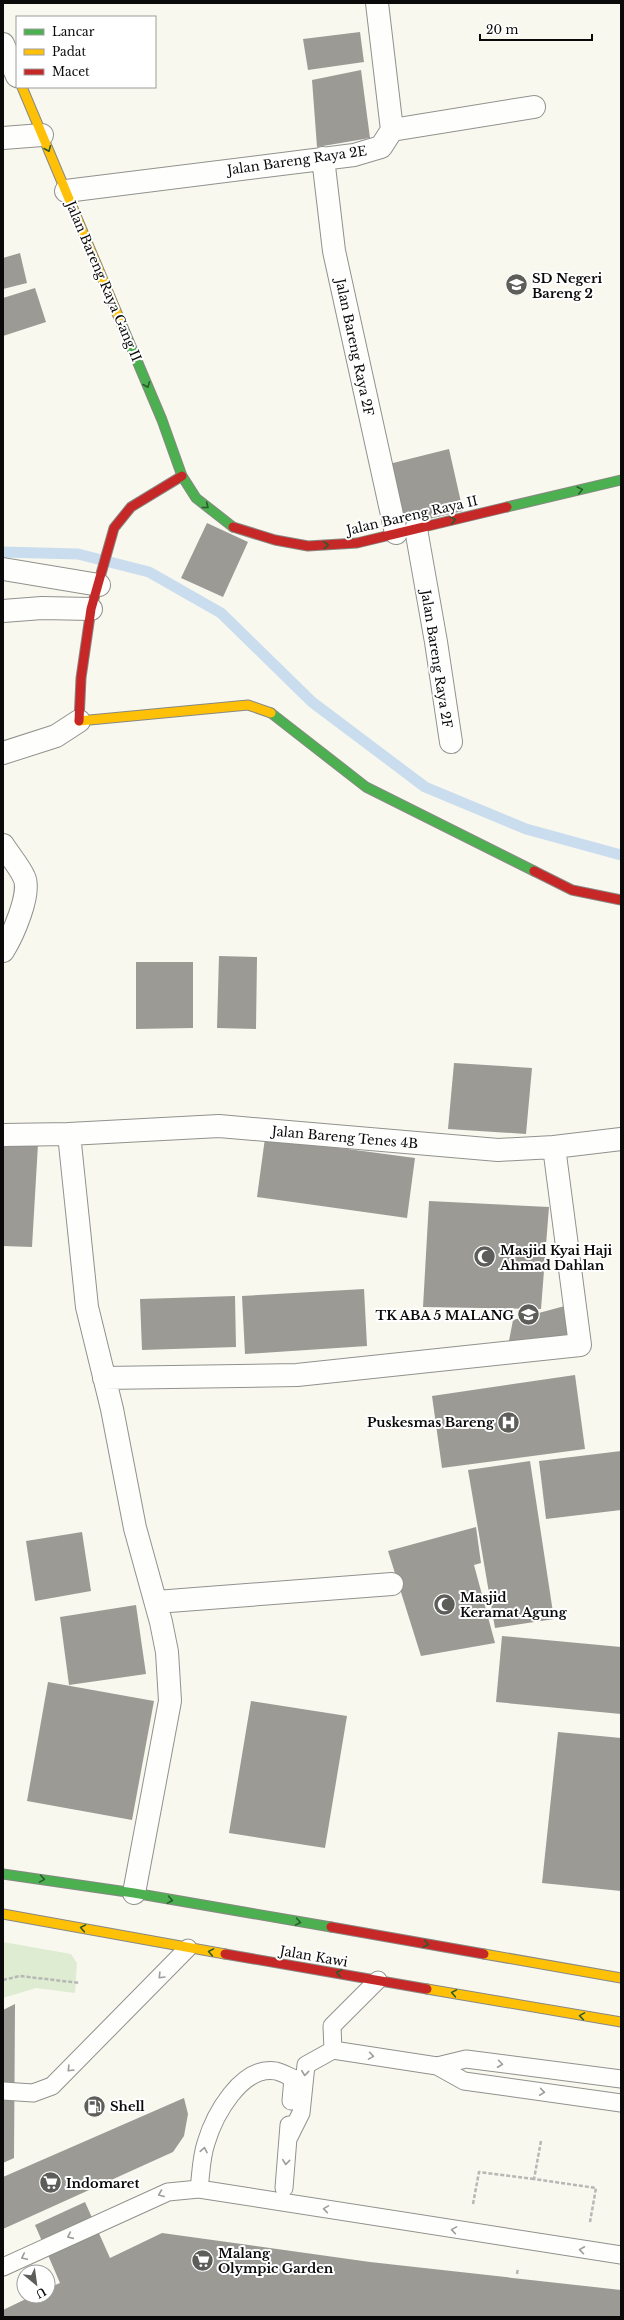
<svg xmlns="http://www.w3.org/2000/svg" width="624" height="2320" viewBox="0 0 624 2320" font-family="'Libre Baskerville',serif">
<rect width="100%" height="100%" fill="#f8f8ef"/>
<!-- green -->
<path fill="#deecd1" d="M3 1942 71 1954 77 1963 75 1993 36 1988 3 1998Z"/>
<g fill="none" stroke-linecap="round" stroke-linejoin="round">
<!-- stream -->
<path stroke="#caddee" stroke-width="11" d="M3 552 78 554 149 572 221 613 312 702 425 787 526 829 621 855"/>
</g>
<!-- building -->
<path fill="#9b9a95" d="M360 32 364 62 308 70 303 39Z
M361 70 370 138 317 147 312 80Z
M20 253 27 283 3 289V258Z
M35 288 46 322 3 336V298Z
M449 449 463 511 399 526 385 465Z
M207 523 248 542 223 597 181 578Z
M219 956 257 957 256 1029 217 1028Z
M136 962H193V1028L136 1029Z
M454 1063 532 1068 526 1134 448 1129Z
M265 1138 415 1158 407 1218 257 1197Z
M3 1143 38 1144 32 1247 3 1246Z
M429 1201 549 1207 541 1309 423 1307Z
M364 1289 367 1346 245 1354 242 1296Z
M235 1296 236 1347 142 1350 140 1299Z
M572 1304V1339L508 1346 513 1320Z
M575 1375 585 1449 442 1468 432 1396Z
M621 1451V1510L546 1519 539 1461Z
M530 1461 554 1619 495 1628 468 1470Z
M476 1527 481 1563 474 1565 495 1643 421 1656 388 1551Z
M82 1532 91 1591 35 1601 26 1541Z
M136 1605 146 1674 69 1685 60 1617Z
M502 1636 621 1647V1714L496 1702Z
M48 1682 154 1701 132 1820 27 1801Z
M251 1701 347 1716 325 1848 229 1833Z
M558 1732 621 1738V1891L542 1883Z
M15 2004 14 2158 3 2163V2010Z
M184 2098 188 2114 184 2136 173 2152 3 2229V2177Z
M85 2202 110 2258 162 2233 370 2262 621 2290V2317H3V2310L32 2296H48V2288L60 2283 35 2225Z"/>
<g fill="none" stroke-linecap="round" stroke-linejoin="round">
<defs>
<path id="lane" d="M333 2050 332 2026 378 1980
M437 2066 464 2081 621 2103
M3 2091 33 2093 52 2086 188 1948
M289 2137 301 2113 306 2065 333 2050 437 2066 466 2059 621 2079
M284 2188 289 2125
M199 2189C201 2174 201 2158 206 2143 214 2116 241 2065 276 2071 281 2072 288 2076 293 2078L291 2101
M3 2267 168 2192 199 2189 621 2255"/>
<path id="street" d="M3 44 17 76
M392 130 534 107
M3 138 42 135
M323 158 334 251 396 533
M66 191 354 155 381 147 392 130 377 3
M416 529 436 642 451 742
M3 569 99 585
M3 611 42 608 91 609
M3 753 56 736 79 721
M3 845C10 856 19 866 24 877 32 893 12 937 3 951
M69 1134 87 1307 112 1409 135 1528 161 1622 167 1652 170 1701 134 1893
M3 1135 69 1134 219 1126 498 1150 554 1147 621 1139
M104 1378 297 1375 580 1345 554 1147
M156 1602 392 1584"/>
<path id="fast" d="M119 318 162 420 182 476 196 498 233 527
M507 507 621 480
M271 713 366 787 534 871
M3 1874 134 1893 331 1927"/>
<path id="slow" d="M22 87 119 318
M79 721 248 705 271 713
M3 1914 225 1954
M484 1954 621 1978
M427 1989 621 2022"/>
<path id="jam" d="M233 527 275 540 308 546 357 543 507 507
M79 721 81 678 91 609 114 528 131 507 182 476
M534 871 572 890 621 900
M331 1927 484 1954
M225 1954 427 1989"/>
</defs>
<!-- lane casing -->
<use href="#lane" stroke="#91918d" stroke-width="19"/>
<!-- street casing -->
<use href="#street" stroke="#91918d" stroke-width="24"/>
<!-- fast casing -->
<use href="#fast" stroke="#888884" stroke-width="11"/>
<!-- slow casing -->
<use href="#slow" stroke="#888884" stroke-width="11"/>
<!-- jam casing -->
<use href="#jam" stroke="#888884" stroke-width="11"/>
<!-- path -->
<path stroke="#b7b7b5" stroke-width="2.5" stroke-dasharray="4 2" stroke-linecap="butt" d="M3 1980 20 1976 80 1983
M541 2141 534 2179 596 2188 590 2222
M473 2204 479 2172 534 2179
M517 2274 518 2268"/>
<!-- lane -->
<use href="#lane" stroke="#fefefd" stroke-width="17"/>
<!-- street -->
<use href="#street" stroke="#fefefd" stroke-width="22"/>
<!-- fast -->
<use href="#fast" stroke="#4caf50" stroke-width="9"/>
<!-- slow -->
<use href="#slow" stroke="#ffc107" stroke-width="9"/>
<!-- jam -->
<use href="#jam" stroke="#c62828" stroke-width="9"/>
</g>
<!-- one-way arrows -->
<defs><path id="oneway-chevron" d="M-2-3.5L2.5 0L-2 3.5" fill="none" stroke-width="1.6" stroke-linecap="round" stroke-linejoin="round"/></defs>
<g stroke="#2b5c2d">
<use href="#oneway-chevron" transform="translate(48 149) rotate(67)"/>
<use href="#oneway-chevron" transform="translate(147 385) rotate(67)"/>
<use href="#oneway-chevron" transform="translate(580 490) rotate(-13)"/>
<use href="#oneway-chevron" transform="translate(206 506) rotate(38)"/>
<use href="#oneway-chevron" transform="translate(453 520) rotate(-13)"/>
<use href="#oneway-chevron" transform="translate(326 545) rotate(-3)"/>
<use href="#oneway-chevron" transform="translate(42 1879) rotate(9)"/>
<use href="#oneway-chevron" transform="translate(170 1900) rotate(10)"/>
<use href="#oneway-chevron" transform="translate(298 1922) rotate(10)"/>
<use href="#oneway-chevron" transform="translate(83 1928) rotate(-170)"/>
<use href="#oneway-chevron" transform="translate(426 1944) rotate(10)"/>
<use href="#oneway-chevron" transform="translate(211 1952) rotate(-170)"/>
<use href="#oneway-chevron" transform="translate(339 1973) rotate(-170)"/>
<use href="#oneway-chevron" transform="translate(454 1993) rotate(-170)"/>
<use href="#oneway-chevron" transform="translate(582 2016) rotate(-171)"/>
</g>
<g stroke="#9c9c9c">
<use href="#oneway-chevron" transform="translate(161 1976) rotate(134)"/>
<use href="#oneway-chevron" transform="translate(371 2056) rotate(9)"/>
<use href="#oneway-chevron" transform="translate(500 2064) rotate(7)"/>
<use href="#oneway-chevron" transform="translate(70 2069) rotate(134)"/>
<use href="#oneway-chevron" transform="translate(305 2073) rotate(96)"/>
<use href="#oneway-chevron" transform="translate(542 2092) rotate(8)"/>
<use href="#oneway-chevron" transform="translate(204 2150) rotate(-79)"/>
<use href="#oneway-chevron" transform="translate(286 2162) rotate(96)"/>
<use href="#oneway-chevron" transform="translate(161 2194) rotate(158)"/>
<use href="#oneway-chevron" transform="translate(326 2209) rotate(-171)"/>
<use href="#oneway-chevron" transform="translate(454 2230) rotate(-171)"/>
<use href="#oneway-chevron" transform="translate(70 2236) rotate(156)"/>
<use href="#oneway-chevron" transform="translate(582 2250) rotate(-172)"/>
<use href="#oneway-chevron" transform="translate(24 2257) rotate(155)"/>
</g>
<!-- icons -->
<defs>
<symbol id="school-disc" viewBox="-11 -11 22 22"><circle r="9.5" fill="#5d5d5a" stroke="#fff"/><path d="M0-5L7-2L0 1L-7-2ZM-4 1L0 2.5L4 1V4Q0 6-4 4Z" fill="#fff"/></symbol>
<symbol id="mosque-disc" viewBox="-11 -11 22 22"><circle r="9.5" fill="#5d5d5a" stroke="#fff"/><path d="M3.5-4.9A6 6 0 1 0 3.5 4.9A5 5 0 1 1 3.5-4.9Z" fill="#fff"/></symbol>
<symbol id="university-disc" viewBox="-11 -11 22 22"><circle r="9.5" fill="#5d5d5a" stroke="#fff"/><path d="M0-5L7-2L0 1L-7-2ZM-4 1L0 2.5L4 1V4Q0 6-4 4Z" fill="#fff"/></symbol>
<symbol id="hospital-disc" viewBox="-11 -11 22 22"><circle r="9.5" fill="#5d5d5a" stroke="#fff"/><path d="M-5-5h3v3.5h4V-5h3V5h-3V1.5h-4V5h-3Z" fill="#fff"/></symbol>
<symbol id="fuel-disc" viewBox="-11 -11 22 22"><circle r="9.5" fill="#5d5d5a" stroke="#fff"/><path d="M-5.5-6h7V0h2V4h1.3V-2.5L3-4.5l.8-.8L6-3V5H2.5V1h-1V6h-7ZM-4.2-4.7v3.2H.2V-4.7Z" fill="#fff"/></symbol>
<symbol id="supermarket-disc" viewBox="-11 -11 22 22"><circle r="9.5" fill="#5d5d5a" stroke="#fff"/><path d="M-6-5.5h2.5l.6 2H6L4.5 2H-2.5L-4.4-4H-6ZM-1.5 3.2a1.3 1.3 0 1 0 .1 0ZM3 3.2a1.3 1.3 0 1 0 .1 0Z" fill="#fff"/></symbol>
</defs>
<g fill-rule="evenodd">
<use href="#school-disc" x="504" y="272" width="25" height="25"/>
<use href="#mosque-disc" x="472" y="1244" width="25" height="25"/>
<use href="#university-disc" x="516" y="1302" width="25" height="25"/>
<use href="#hospital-disc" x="496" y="1410" width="25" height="25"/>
<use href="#mosque-disc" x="432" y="1592" width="25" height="25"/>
<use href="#fuel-disc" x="82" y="2094" width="25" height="25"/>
<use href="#supermarket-disc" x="38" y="2170" width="25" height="25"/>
<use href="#supermarket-disc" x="190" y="2248" width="25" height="25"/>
</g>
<g text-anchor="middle" stroke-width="4" stroke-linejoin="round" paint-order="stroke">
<!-- street labels -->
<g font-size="13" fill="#0a0a0a" stroke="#fff">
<text transform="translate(297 160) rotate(-8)" y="5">Jalan Bareng Raya 2E</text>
<text transform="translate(104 281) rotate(67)" y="5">Jalan Bareng Raya Gang II</text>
<text transform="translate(355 347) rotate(78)" y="5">Jalan Bareng Raya 2F</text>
<text transform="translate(412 515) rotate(-13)" y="5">Jalan Bareng Raya II</text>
<text transform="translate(437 659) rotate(81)" y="5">Jalan Bareng Raya 2F</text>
<text transform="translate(345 1137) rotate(5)" y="5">Jalan Bareng Tenes 4B</text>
<text transform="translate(314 1956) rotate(10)" y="5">Jalan Kawi</text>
</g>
<!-- poi labels -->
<g font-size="13" font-weight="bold" fill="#0a0a0a" stroke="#fff" text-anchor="start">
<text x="532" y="283">SD Negeri<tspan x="532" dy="15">Bareng 2</tspan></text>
<text x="500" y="1255">Masjid Kyai Haji<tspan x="500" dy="15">Ahmad Dahlan</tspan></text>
<text x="514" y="1320" text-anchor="end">TK ABA 5 MALANG</text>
<text x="494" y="1427" text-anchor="end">Puskesmas Bareng</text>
<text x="460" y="1602">Masjid<tspan x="460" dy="15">Keramat Agung</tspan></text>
<text x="110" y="2111">Shell</text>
<text x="66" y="2188">Indomaret</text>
<text x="218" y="2258">Malang<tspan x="218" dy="15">Olympic Garden</tspan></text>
</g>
</g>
<!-- border -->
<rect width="624" height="2320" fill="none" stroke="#0a0a0a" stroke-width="8"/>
<!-- legend -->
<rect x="16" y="16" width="140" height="72" fill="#ffffff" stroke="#9d9d9d"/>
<rect x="24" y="29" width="20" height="6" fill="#4caf50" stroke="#9d9d9d"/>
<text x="52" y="36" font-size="12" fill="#0a0a0a">Lancar</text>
<rect x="24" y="49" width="20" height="6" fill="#ffc107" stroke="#9d9d9d"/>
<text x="52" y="56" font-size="12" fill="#0a0a0a">Padat</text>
<rect x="24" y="69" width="20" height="6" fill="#c62828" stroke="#9d9d9d"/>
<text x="52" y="76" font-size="12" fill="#0a0a0a">Macet</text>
<!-- north arrow -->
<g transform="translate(36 2284) rotate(151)"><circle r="19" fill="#ffffff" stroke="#9d9d9d"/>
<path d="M0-3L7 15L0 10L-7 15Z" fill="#5d5d5a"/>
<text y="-6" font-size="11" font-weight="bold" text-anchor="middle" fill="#0a0a0a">U</text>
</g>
<!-- scale -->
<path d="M480 34v6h112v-6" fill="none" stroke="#0a0a0a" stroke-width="2"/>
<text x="486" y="34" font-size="12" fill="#0a0a0a" stroke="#ffffff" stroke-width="3" paint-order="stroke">20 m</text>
</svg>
